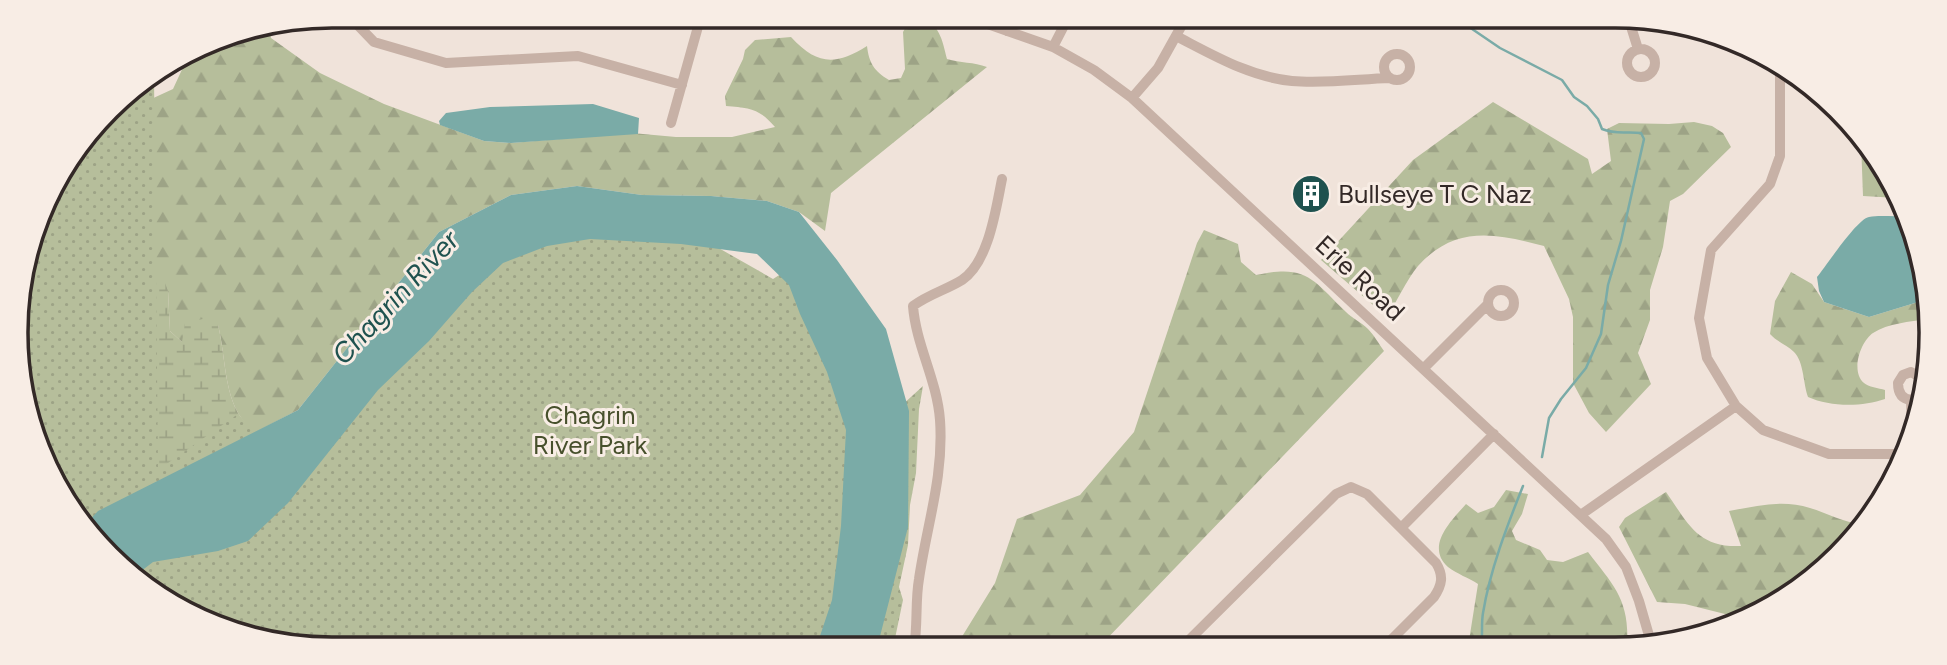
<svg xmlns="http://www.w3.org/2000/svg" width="1947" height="665" viewBox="0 0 1947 665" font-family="Figtree,sans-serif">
<defs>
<pattern id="forest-firs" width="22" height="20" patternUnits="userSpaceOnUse" patternTransform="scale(1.75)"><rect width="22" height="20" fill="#b6be9b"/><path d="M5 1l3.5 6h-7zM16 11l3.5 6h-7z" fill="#9da386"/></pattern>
<pattern id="wetland-marsh" width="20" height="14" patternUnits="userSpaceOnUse" patternTransform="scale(1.75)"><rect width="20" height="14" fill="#b6be9b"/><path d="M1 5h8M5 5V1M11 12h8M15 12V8" fill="none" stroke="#9da386"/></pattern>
<pattern id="park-dots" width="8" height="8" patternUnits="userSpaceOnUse" patternTransform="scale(1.75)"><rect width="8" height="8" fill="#b6be9b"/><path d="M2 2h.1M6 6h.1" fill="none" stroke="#9da386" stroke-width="1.8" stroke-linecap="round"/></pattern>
</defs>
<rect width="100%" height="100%" fill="#f0e3da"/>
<!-- forest -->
<path fill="url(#forest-firs)" d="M912 16H925C941 31 942 39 947 59 960 63 974 62 987 67L831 193 825 231 799 212 767 201 711 196 642 195 577 186 511 195 439 232 298 410 254 433C248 426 241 419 237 411 224 386 225 353 218 325L183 343 170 331 168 291 144 275 49 192 136 106 173 89 185 63 181 59 212 40 269 28 271 38 320 73 384 104 484 141 511 143 632 133 676 137H732L775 127C759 108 749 108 726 106L725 96 743 59 745 50 755 40 791 37C817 65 835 66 867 46 869 63 874 71 889 80L901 78 905 69 903 32Z
M1493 102 1588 159 1592 174 1611 161 1607 129 1619 123 1669 124 1694 122 1712 126 1723 133 1731 147 1683 194 1670 201 1663 247 1650 290V320L1638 353 1651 384 1606 432 1589 413 1573 383V317L1569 299 1544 246C1495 233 1455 225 1418 266 1406 281 1397 301 1387 317L1321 260 1413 160Z
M1861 142 1889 174 1897 198 1863 196Z
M1204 230 1238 244 1241 262 1256 275C1307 264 1312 279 1346 312 1352 318 1361 322 1368 329 1374 335 1379 344 1384 351L1098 648H955L995 583 1017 519 1080 495 1134 432 1197 243Z
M1791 272 1812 284 1824 302 1869 317 1928 299 1927 319C1910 322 1888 323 1873 333 1861 341 1850 371 1864 383 1868 387 1879 388 1885 390V399C1862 407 1830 407 1808 397 1803 383 1804 362 1794 352 1787 345 1777 342 1770 334L1775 301Z
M1506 490 1528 494 1522 514 1512 531 1516 540 1540 550 1547 560 1563 562 1588 552C1614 586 1630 600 1627 647H1468L1478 584C1469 578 1457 574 1448 567 1425 546 1451 521 1466 504L1478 513 1494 507Z
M1666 492C1688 523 1697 548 1741 546L1729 511C1756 506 1783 499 1810 508 1827 513 1844 523 1862 524L1824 570 1754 617 1745 619 1685 604 1657 602 1619 527 1625 518Z"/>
<!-- wetland -->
<path fill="url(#wetland-marsh)" d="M161 272 168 291 170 331 182 342 185 323 207 318 218 325C225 353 224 386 237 411 241 419 248 426 254 433L69 509 26 414 18 292Z"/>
<!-- park -->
<path fill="url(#park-dots)" d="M154 76 158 470 238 414 280 460 439 243 673 222 773 279 809 256 890 416 923 386 919 409 916 473 910 505 908 545 899 587 903 600 893 648 333 649 251 639 156 596 69 509 26 414 18 292 49 192 123 95Z"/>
<!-- water -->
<path fill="#7aaba7" d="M593 104 639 118 638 134 511 143 484 141 440 125 439 121 446 113 490 107Z
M577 186 642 195 711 196 767 201 799 212 837 260 886 329 909 411 908 527 877 648H816L832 600 841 526 846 430 827 372 800 314 789 285 757 254 681 244 590 239 547 246 503 263 472 292 429 341 378 390 288 503 248 541 218 551 153 562 136 575 85 525 98 511 298 410 439 232 511 195Z
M1903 216 1928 291V299L1869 317 1824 302 1819 291 1817 277C1827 265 1857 219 1869 217 1880 215 1892 217 1903 216Z"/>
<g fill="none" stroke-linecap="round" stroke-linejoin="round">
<!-- stream -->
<path stroke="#7aaba7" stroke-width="2.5" d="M1453 16 1500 48 1562 80 1574 97 1587 106 1598 119 1602 129C1617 135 1626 131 1641 133L1644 139 1621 241 1608 285 1601 334 1586 368 1561 399 1549 418 1542 457
M1481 647C1483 636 1481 624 1483 613 1490 570 1507 526 1523 486"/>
<!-- minor -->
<path stroke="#c7b1a6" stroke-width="10" d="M349 16 374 42 446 63 578 56 682 85
M965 16 1053 47 1094 70 1132 98 1606 539 1626 567 1639 601 1652 646
M1628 17 1638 49
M1007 31 1015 16
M1176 36C1213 55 1250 77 1292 81 1324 84 1359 79 1390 78
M1053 47 1069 16
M1627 63a14 14 0 1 1 28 0a14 14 0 1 1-28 0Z
M1384 67a13 13 0 1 1 26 0a13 13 0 1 1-26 0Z
M1780 68V156L1770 184 1711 250 1699 318 1707 358 1736 406 1763 430 1829 454H1904
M1132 98 1158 68 1187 16
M671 123 701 16
M1488 303a13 13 0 1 1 26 0a13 13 0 1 1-26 0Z
M1424 368 1487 305
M1922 394 1911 400C1902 399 1898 393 1898 383L1903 375 1911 372 1923 379
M1911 400 1912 434
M1582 514 1736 406
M1401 528 1494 434
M1182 647 1336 494 1351 487 1367 494 1436 563C1444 576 1442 585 1434 597L1384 647
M914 648C918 625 915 602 919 579 927 524 944 476 940 420 937 380 916 345 913 306 929 294 946 290 962 280 989 262 996 208 1002 179"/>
</g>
<!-- icons -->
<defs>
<symbol id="building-disc" viewBox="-11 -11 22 22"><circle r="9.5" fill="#1f524f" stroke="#f8ede5"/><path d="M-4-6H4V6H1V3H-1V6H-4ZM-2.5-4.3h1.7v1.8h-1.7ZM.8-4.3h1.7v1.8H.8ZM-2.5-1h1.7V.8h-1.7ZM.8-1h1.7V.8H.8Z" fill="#fff"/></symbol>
</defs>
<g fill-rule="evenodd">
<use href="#building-disc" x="1289" y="172" width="44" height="44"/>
</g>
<g text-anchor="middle" stroke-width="6" stroke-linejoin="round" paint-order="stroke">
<!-- poi labels -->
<g font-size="26" fill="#332927" stroke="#f8ede5" text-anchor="start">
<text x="1338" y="203">Bullseye T C Naz</text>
</g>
<!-- street labels -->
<g font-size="26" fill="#332927" stroke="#f8ede5">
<text transform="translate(1360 278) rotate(43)" y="9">Erie Road</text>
</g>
<!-- park labels -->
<g font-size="26" fill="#47502c" stroke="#f8ede5">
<text x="590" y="424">Chagrin<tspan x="590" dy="30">River Park</tspan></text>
</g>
<!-- water labels -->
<g font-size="28" font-style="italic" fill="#1f524f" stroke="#f8ede5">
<text transform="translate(395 297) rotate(-47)" y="10">Chagrin River</text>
</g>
</g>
<!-- crop -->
<path d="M0 0H1947V665H0ZM332 28H1615A304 304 0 0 1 1919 332V333A304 304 0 0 1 1615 637H332A304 304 0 0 1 28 333V332A304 304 0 0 1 332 28Z" fill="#f8ede5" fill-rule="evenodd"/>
<path fill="none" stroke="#332927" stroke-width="3.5" d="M332 28H1615A304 304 0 0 1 1919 332V333A304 304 0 0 1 1615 637H332A304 304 0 0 1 28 333V332A304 304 0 0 1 332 28Z"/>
</svg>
